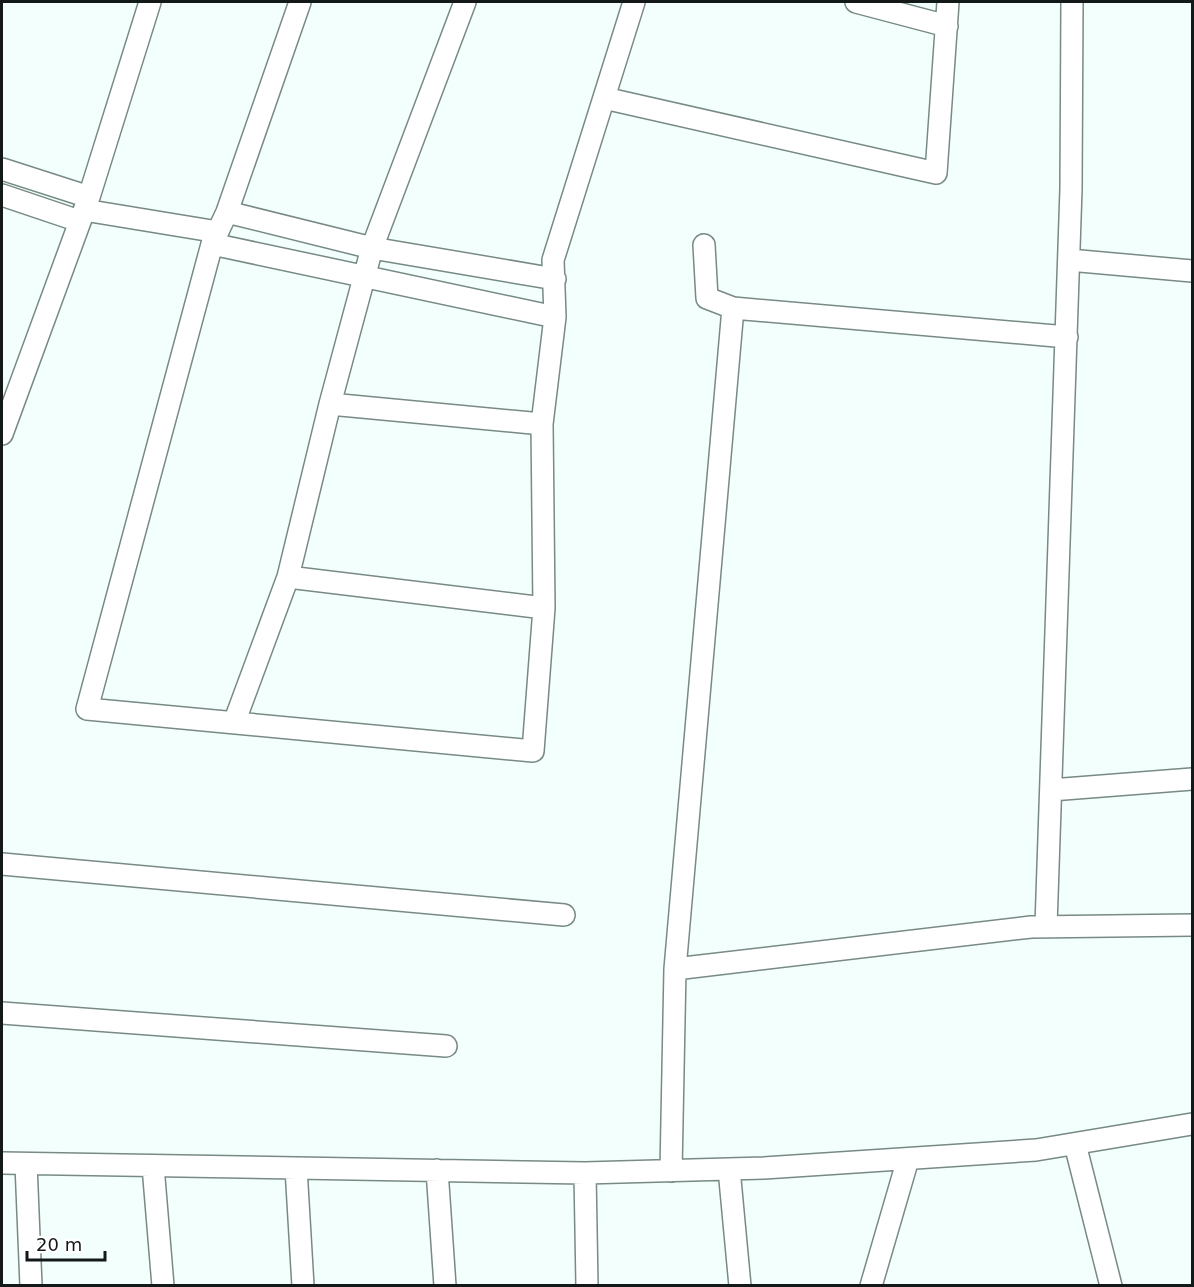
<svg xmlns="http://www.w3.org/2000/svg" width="1194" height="1287" viewBox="0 0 1194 1287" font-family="'DejaVu Sans',sans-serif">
<rect width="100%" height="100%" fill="#f3fffc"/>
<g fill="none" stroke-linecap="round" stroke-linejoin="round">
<defs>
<path id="minor" d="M300 2 227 212 212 244 87 709 533 751 544 608 542 424 555 317 553 260 634 2
M856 2 947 26
M604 98 936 173 948 2
M2 169 89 197
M2 195 79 221
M84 210 218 232
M227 212 372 248 555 279
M212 244 555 317
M704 245 707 298 733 308 1067 337
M1069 260 1192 271
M330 404 542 424
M2 434 89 197 150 2
M288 577 544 608
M234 723 288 577 330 404 372 248 465 2
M1051 790 1192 779
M2 864 564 915
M1046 926 1071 189 1072 2
M675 969 1031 927 1192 925
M2 1013 446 1046
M1075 1144 1111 1286
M2 1163 585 1173 764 1168 1036 1150 1192 1124
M26 1164 31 1286
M153 1166 163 1286
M296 1168 303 1286
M729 1169 740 1286
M437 1170 445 1286
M671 1171 675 969 733 308
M585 1173 587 1286
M871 1286 908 1159"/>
</defs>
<!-- minor casing -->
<use href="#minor" stroke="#778a85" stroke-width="24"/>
<!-- minor -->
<use href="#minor" stroke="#fff" stroke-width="21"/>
</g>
<!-- border -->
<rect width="1194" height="1287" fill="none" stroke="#121918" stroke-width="6"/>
<!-- scale -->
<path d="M27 1251v9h78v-9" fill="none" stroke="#121918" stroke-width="3"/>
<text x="36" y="1251" font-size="18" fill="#121918" stroke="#ffffff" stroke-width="4.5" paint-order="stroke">20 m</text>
</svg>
